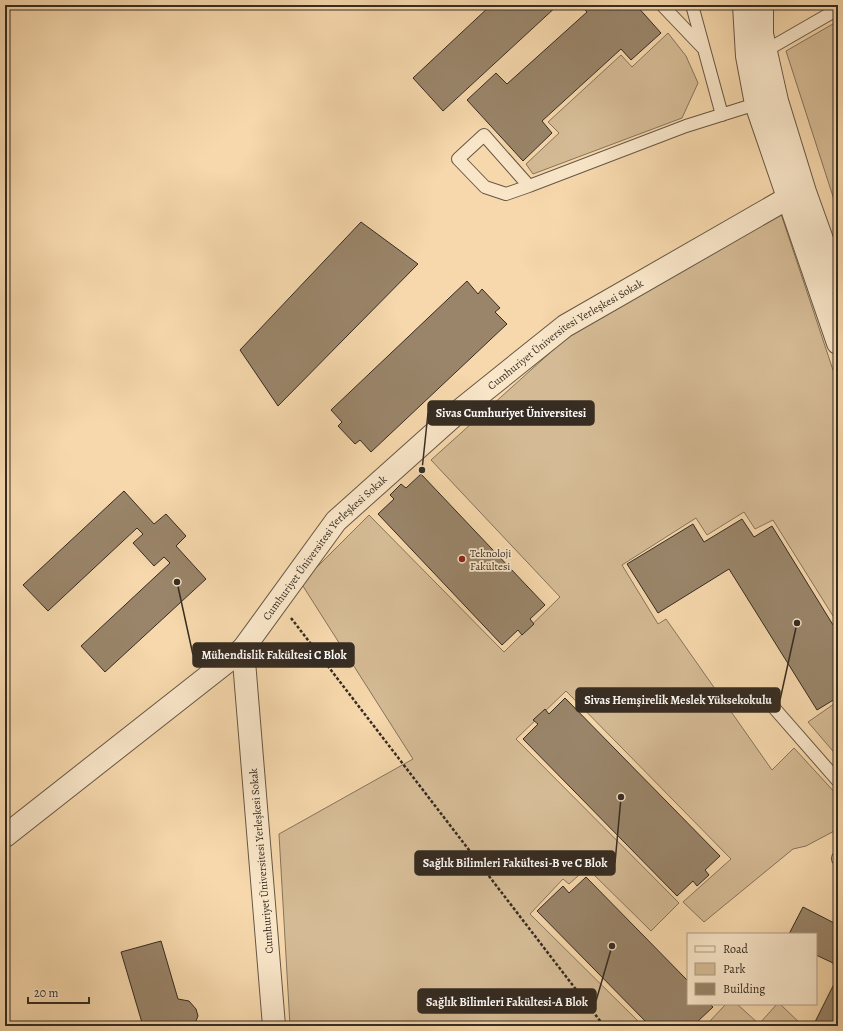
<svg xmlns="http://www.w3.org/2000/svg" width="843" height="1031" viewBox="0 0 843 1031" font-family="Alegreya,serif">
<rect width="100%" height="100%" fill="#f6d8ac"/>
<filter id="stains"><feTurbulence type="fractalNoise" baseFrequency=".005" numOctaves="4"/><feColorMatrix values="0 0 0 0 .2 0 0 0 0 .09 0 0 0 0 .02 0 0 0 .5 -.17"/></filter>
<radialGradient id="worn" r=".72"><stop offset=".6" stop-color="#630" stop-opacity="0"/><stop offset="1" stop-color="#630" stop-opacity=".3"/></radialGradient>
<!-- green -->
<path fill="#d5bb95" stroke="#86745c" d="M838 21V212L786 51Z
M668 33 686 56 698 83 682 118 533 174 526 164 559 133 548 122 621 55 632 67Z
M780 211 838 385V624L773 520 755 529 744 512 707 535 696 518 622 565 658 624 666 619 772 770 794 748 838 796V829L806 846 793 849 704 922 683 902 731 859 566 691 516 739 679 903 651 931 587 868 569 884 563 879 530 914 643 1026H290L279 834 413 759 301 583 369 515 504 652 560 597 431 460 572 333Z
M834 704 838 709V757L808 722Z
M726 1004H737L759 1024 777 1004H780L803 1026H714L710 1021Z"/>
<!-- building -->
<path fill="#9a856a" stroke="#362c22" d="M491 5H558L443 111 413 78Z
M580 5H636L661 33 631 60 621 49 542 121 552 133 523 161 467 100 496 73 507 84 587 12Z
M361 222 418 264 278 406 240 350Z
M467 281 478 294 482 289 500 308 495 312 507 324 371 452 360 440 355 444 338 426 342 422 331 410Z
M421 474 545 605 530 619 534 624 522 635 518 630 502 645 378 514 394 499 390 495 401 484 406 488Z
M124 491 154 524 166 514 186 536 176 546 206 579 105 672 81 646 170 563 164 557 154 566 133 543 143 534 137 528 48 611 23 585Z
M742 519 754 537 772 526 838 633V704L835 699 817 710 729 569 658 613 627 564 693 524 704 542Z
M565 698 720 856 705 870 709 875 697 886 693 881 677 896 523 739 538 724 533 720 545 709 549 714Z
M586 877 688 981V1004H710L713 1007 696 1023 700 1026H650L537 911 563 886 569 893Z
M803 907 838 925V1026H817L814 1024 837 978 833 963 816 955V934H789Z
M161 941 178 999 189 1001 196 1009 198 1016 194 1026H143L121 952Z"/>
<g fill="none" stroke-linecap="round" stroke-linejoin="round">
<defs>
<path id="service" d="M662 5 703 48
M692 5 722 115
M765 51 838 9
M529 186 484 135 458 159 485 187 506 194 529 186 686 126 756 104
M768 701 838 781
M838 859V858"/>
<g id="minor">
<path d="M744 5 747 56 756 104 838 343"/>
<path d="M762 5V34L777 101 805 192 838 284"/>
<path d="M5 836 243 649"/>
<path id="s1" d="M274 1026 243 649 336 521 459 411 565 326 788 198"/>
</g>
</defs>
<!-- service casing -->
<use href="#service" stroke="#665744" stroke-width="14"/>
<!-- minor casing -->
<use href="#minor" stroke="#665744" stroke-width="24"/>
<!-- path -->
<path stroke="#362c22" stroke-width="2.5" stroke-dasharray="3 2" stroke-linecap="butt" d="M291 618 604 1026"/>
<!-- service -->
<use href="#service" stroke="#f9e6c9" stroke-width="12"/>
<!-- minor -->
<use href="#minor" stroke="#f9e6c9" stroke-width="22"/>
</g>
<!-- markers -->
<circle fill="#8f2418" stroke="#f9e6c9" stroke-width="1.5" cx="462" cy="559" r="4"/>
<g text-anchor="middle" stroke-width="3.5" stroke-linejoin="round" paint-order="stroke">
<!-- street labels -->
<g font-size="11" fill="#362c22" stroke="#f9e6c9">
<text dy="4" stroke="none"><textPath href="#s1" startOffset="833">Cumhuriyet Üniversitesi Yerleşkesi Sokak</textPath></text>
<text dy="4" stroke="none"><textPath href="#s1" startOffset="509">Cumhuriyet Üniversitesi Yerleşkesi Sokak</textPath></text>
<text transform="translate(261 861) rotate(-95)" y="4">Cumhuriyet Üniversitesi Yerleşkesi Sokak</text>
</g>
<!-- poi labels -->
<g font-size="11" fill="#362c22" stroke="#f9e6c9" text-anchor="start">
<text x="470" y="557">Teknoloji<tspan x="470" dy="13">Fakültesi</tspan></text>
</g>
</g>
<!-- callouts -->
<path fill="none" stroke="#362c22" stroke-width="1.5" d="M422 470L428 413M177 582L193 655M797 623L780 700M621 797L615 863M612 946L596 1001"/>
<g fill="#362c22" stroke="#f9e6c9" stroke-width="1.5">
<circle cx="422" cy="470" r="4"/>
<circle cx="177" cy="582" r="4"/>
<circle cx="797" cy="623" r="4"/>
<circle cx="621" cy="797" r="4"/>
<circle cx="612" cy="946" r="4"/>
</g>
<g fill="#362c22" stroke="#362c22" stroke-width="1.5">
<rect x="428" y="401" width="166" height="24" rx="4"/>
<rect x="193" y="643" width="161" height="24" rx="4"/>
<rect x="576" y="688" width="204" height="24" rx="4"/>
<rect x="415" y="851" width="200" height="24" rx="4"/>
<rect x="418" y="989" width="178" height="24" rx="4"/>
</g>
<g font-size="12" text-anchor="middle" font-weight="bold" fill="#fff">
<text x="511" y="417">Sivas Cumhuriyet Üniversitesi</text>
<text x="274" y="659">Mühendislik Fakültesi C Blok</text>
<text x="678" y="704">Sivas Hemşirelik Meslek Yüksekokulu</text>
<text x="515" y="867">Sağlık Bilimleri Fakültesi-B ve C Blok</text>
<text x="507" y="1006">Sağlık Bilimleri Fakültesi-A Blok</text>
</g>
<!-- margin -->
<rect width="843" height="1031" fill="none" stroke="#f6d8ac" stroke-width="20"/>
<rect x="6" y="6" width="831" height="1019" fill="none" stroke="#362c22" stroke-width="2"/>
<rect x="10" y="10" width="823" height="1011" fill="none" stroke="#362c22"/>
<!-- legend -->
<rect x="687" y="933" width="130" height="72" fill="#f9e6c9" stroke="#ab9c86"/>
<rect x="695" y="946" width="20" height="6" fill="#f9e6c9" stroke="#ab9c86"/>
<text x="723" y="953" font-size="12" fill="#362c22">Road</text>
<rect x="695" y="963" width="20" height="12" fill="#d5bb95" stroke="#ab9c86"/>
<text x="723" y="973" font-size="12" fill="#362c22">Park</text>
<rect x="695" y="983" width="20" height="12" fill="#9a856a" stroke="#ab9c86"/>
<text x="723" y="993" font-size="12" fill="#362c22">Building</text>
<!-- scale -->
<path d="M28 997v6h61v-6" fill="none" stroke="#362c22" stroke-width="2"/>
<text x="34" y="997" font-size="12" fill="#362c22" stroke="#f9e6c9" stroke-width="3" paint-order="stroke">20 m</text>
<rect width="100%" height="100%" filter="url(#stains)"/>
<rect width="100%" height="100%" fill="url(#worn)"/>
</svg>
